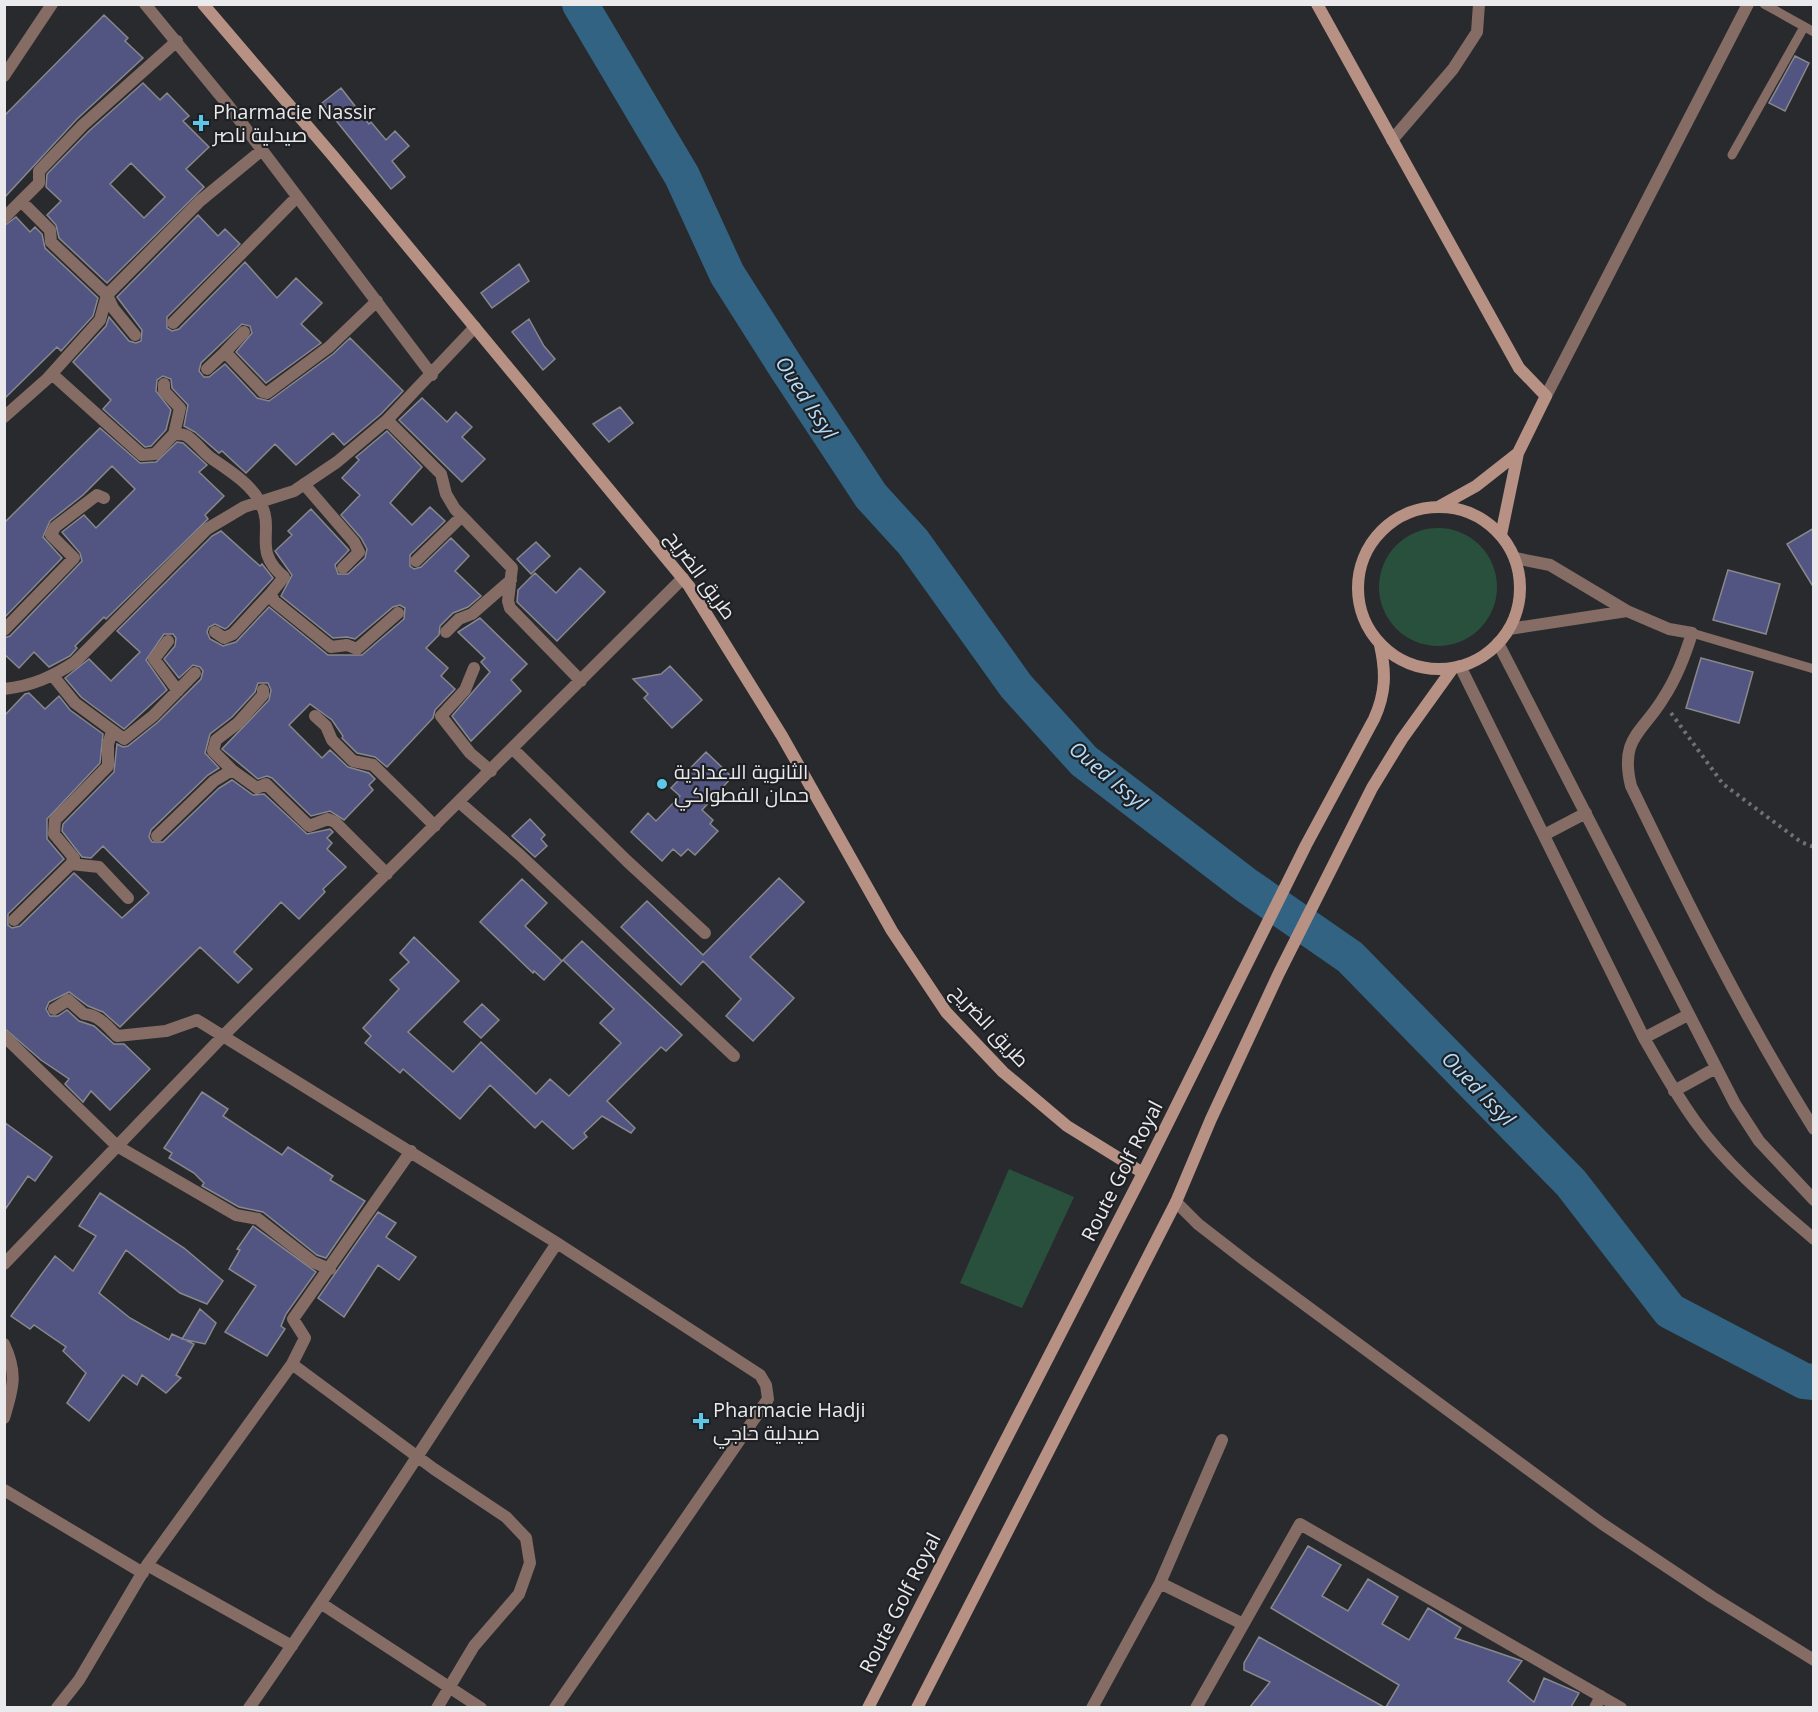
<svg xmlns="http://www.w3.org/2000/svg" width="1818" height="1712" viewBox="0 0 1818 1712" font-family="'Open Sans',Cairo,sans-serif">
<rect width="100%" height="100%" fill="#292a2d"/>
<!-- green -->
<path fill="#29503c" d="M1379 587a59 59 0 1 1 118 0a59 59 0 1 1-118 0Z
M1009 1169 1074 1197 1022 1308 960 1283Z"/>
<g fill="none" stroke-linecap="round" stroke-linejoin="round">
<!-- river -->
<path stroke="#326383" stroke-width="36" d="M580 4 682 176 727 274 786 367 871 496 913 542 1016 686 1084 761 1246 885 1350 957 1571 1183 1670 1311 1804 1381 1814 1382"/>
</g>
<!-- building -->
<path fill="#525482" stroke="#88888c" stroke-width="1.5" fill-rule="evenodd" d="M104 15 128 38 125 41 143 58 77 119 4 198V116Z
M1795 56 1809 63 1785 111 1769 103Z
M143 83 160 100 167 93 189 116 183 121 209 147 186 169 204 187 107 283 59 238 56 225 47 215 61 201 46 187 47 174 89 131ZM131 163 165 197 144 218 110 184Z
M341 88 369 124 371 122 386 140 395 131 409 146 392 161 405 177 391 189 322 103Z
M198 215 218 236 225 229 240 244 167 317V328L172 331 179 329 245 262 277 298 296 278 322 303 301 324 321 343 266 383 236 352 252 333 250 326 242 324 201 363 199 371 204 377H209L225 364 257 398 269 401 333 354 350 338 403 391 381 414 344 445 333 433 296 465 275 444 246 473 222 451 219 453 195 432 184 426 188 405 172 388 171 379 163 376 157 380 156 391 171 410 166 430 151 446 145 447 103 409 111 400 73 362 106 326 109 317 129 341 136 343 141 341 142 330 117 297Z
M16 217 30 232 35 227 42 234 45 248 98 298 93 316 61 351 57 347 4 399V226Z
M519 264 529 281 492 308 481 293Z
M529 319 544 346 555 359 543 370 512 332Z
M422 398 447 422 456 412 472 427 462 437 485 459 462 482 399 420Z
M620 407 633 423 609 442 593 424Z
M100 428 140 463 156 462 177 442 183 443 207 465 199 472 224 496 205 515 208 519 106 619 104 617 75 646 77 648 70 656 49 667 34 652 19 668 4 654V638L10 636 82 561 80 553 62 532 84 515 96 528 135 489 112 466 83 495 50 521 43 537 62 558 5 617 4 523Z
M387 431 422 467 390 503 412 525 430 507 445 521 410 555V566L414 569 421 567 451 538 469 556 455 571 481 596 468 607 453 613 440 626 439 635 426 648 448 668 441 676 455 689 435 710 433 718 387 767 375 757 357 753 342 738 343 736 332 720 310 704 289 725 322 758 330 750 348 767 369 773 375 779 369 785 373 790 344 820 330 811 311 816 272 778 267 776 258 779 222 749 269 700 271 690 268 683H258L255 692 232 717 210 734 205 753 219 768 208 775 151 830 149 837 152 842H163L219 788 232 780 253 795 264 794 307 834 330 829 333 832 327 838 332 843 327 849 346 867 323 889 325 892 299 919 281 902 234 952 252 969 238 983 200 947 120 1027 103 1012 88 1006 69 992 49 1002 46 1009 50 1016H58L67 1010 79 1021 94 1026 114 1044H124L150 1069 110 1110 91 1091 83 1102 65 1084 69 1079 41 1060 4 1028V716L25 694 29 693 45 709 59 696 70 710 103 734 100 763 47 819V839L64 859 8 914V925L12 928 20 926 74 873 122 918 149 893 103 846 91 858 82 857 62 831 63 824 114 772 117 744 123 747 128 746 158 722 201 679 203 671 200 667 193 665 179 678 164 659 175 646 176 638 173 634H164L146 660 167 690 124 729 81 697 65 678 89 659 111 681 140 652 117 631 212 536 221 531 260 566 262 564 273 578 228 627 225 629 215 624 209 627 207 632 210 639 223 646 236 642 269 607 328 655H362L404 619 405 608 400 605 393 607 355 639 347 637 333 638 281 596 292 575 275 551 292 535 288 531 311 509 349 550 335 565 338 574H348L365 558 367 549 361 538 341 515 360 495 342 478 359 460 356 457Z
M1814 528V588L1787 544Z
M536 542 550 556 531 574 517 559Z
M580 568 605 592 557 641 517 602 518 590 535 573 556 593Z
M1728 570 1780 584 1766 634 1713 620Z
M480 618 527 664 511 680 521 691 471 741 452 716 490 672 481 662 485 658 458 632Z
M1701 658 1753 672 1739 723 1686 708Z
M670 666 702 700 672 728 644 698 648 694 633 679 661 674Z
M706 752 732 777 702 810 713 820 710 824 718 831 695 855 688 849 681 856 673 849 662 861 631 832 648 813 656 821 680 796 671 788Z
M530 819 545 835 541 839 547 846 535 857 512 836Z
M779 878 804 902 750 957 794 998 753 1041 726 1016 741 999 703 961 681 985 621 927 647 901 703 955Z
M522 879 547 903 525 926 562 961 544 980 534 971 533 973 480 922Z
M414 937 459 981 408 1032 453 1072 481 1042 536 1094 550 1079 569 1096 621 1043 600 1023 614 1009 563 960 582 941 682 1035 666 1051 661 1047 607 1101 635 1128 631 1133 602 1116 584 1133 587 1137 573 1149 542 1121 535 1128 490 1085 460 1119 403 1069 400 1073 365 1043 371 1036 363 1028 399 989 390 980 409 962 400 953Z
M482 1004 499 1020 481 1038 464 1022Z
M202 1092 228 1109 223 1116 282 1155 288 1147 333 1176 330 1180 365 1201 326 1258 317 1255 263 1212 239 1207 202 1186 204 1183 194 1173 169 1158 172 1153 164 1148Z
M4 1122 52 1157 35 1181 28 1176 4 1211Z
M100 1193 184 1248 223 1281 207 1304 180 1293 126 1250 99 1293 130 1318 169 1340 172 1334 194 1344 176 1375 181 1378 166 1393 142 1375 137 1385 123 1375 89 1421 67 1403 86 1373 63 1351 66 1347 34 1325 30 1329 11 1316 55 1256 73 1271 96 1236 79 1226Z
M378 1212 396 1223 386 1237 416 1257 399 1280 378 1265 344 1317 318 1298Z
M253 1226 316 1272 286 1314 281 1326 285 1329 267 1356 225 1332 256 1286 229 1269 240 1250 237 1249Z
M200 1309 216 1323 205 1344 182 1339Z
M1308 1546 1341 1565 1322 1596 1348 1611 1368 1579 1398 1597 1382 1624 1409 1640 1428 1608 1461 1628 1455 1638 1522 1661 1508 1681 1534 1702 1544 1678 1579 1693 1571 1707H1386L1399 1685 1271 1608Z
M1259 1637 1384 1707H1250L1270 1682 1244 1670V1663Z"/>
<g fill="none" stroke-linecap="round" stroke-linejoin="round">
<!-- path -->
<path stroke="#707174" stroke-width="4" stroke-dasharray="3 4.5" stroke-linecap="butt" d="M1671 713 1723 784 1801 842 1814 847"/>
<!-- lane -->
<path stroke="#856c64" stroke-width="9" d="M1764 4 1814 32
M1732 155 1804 27
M1692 633 1814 669"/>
<!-- street -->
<path stroke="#856c64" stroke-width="12" d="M145 4 228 105 432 375
M4 76 52 4
M1392 140 1453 69 1477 32 1479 4
M21 201 50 230 51 242 107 295 113 308 135 335
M4 218 39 183V171L83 125 177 41
M173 323 296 198
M244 332 225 352 263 392 267 393 329 347 377 301
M207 369 225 352
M52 374 142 455 155 454 174 434C178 434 184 434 187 436 196 442 203 452 211 458 228 470 250 483 260 502 276 531 251 550 284 577L271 593 274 601 331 647 347 645 357 649 398 613
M164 384V391L180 408 174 434
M1546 396 1748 4
M4 417 47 379 100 320 107 295 200 201 262 150
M387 420 441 474 446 494 455 509 512 568 508 601 510 608 581 681
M304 484 354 542 359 552 343 568
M1515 558 1550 565 1627 611 1669 629 1692 633C1685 656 1677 677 1664 697 1643 733 1619 737 1631 786 1687 902 1745 1019 1814 1129
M416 561 462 516
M1509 629 1627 611
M4 630 74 558 51 535 55 527 97 495 104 498
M215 632 224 638 233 634 271 593
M446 632 459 619 472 614 511 580
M168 641 154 659 178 691
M1498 643 1735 1104 1759 1141 1814 1200
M1460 666 1644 1038C1660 1066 1676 1095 1695 1121 1727 1166 1772 1203 1814 1239
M474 668 465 690 441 716 470 753 491 771
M53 676 75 703 124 739 153 716 195 673
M4 689C32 686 52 677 75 662L207 529 244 507 294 491 337 462 387 420 475 327
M315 716 326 726 332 740 353 761 373 765 435 826
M513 749 627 861 705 933
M232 770 213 751 216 740 238 723 263 695V690
M459 802 520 855 734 1056
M1544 835 1586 813
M157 836 214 781 232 770 257 788 266 784 309 826 328 819 335 822 387 874
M71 864 99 867 128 898
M14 920 71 864 74 858 54 834 55 820 108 766V744L112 732
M54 1009 68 1000 84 1014C99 1015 107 1026 117 1036L166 1031 197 1020 557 1243 760 1375 766 1385 768 1399 555 1708
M4 1036 117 1146 236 1215 258 1219 313 1262 330 1269
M1644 1038 1688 1015
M1674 1091 1716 1068
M1176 1202 1198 1224 1247 1262 1601 1523 1712 1597 1814 1660
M4 1264 223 1036 683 578
M4 1344C18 1373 13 1389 4 1418
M292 1364 434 1469 506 1517 526 1538 530 1563 519 1594 474 1646 437 1708
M4 1490 143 1573
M147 1565 292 1646
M1160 1583 1243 1624
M322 1604 481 1708
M57 1708 79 1680 147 1565 292 1364 305 1338 293 1319 411 1151
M249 1708C356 1555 454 1398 557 1243
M1092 1708 1160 1583 1222 1440
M1196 1708 1300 1524 1621 1708
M1595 1708 1601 1696"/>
<!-- secondary -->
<path stroke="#b89185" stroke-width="12" d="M203 4 333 156 689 586 782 736 892 931 946 1012 1003 1072 1067 1126 1143 1173
M1317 4 1519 368 1546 396 1518 453 1501 535
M1440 506 1476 486 1518 453
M1358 588a81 81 0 1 1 162 0a81 81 0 1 1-162 0Z
M868 1708 1143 1173 1306 845 1374 719C1386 693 1386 672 1380 645
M917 1708 1176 1202 1211 1119 1279 973 1372 788 1402 739 1453 668"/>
</g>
<!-- markers -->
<g fill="#5bc8e7" stroke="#1f2024" stroke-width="2">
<path d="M198 114h6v6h6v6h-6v6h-6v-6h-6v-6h6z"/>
<circle cx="662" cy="784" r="6"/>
<path d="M698 1412h6v6h6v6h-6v6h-6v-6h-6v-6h6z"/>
</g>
<g text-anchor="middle" stroke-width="4.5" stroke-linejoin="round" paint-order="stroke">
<!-- poi labels -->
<g font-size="20" fill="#eaeaed" stroke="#1f2024" text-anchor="start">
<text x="213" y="119">Pharmacie Nassir<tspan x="213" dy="23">صيدلية ناصر</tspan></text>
<text x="674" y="779">الثانوية الاعدادية<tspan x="674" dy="23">حمان الفطواكي</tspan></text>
<text x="713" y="1417">Pharmacie Hadji<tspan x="713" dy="23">صيدلية حاجي</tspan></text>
</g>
<!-- street labels -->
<g font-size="20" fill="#eaeaed" stroke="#1f2024">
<text transform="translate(701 575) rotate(54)" y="7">طريق الضريح</text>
<text transform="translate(990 1026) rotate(47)" y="7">طريق الضريح</text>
<text transform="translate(1122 1171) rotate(-63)" y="7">Route Golf Royal</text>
<text transform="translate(900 1603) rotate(-63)" y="7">Route Golf Royal</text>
</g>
<!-- water labels -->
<g font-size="21" font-style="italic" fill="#b1dcfb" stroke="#1f2024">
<text transform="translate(806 398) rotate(57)" y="7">Oued Issyl</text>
<text transform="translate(1108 776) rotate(40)" y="7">Oued Issyl</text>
<text transform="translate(1478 1089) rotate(46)" y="7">Oued Issyl</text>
</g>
</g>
<!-- border -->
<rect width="1818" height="1712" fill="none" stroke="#eaeaed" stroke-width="12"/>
</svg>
